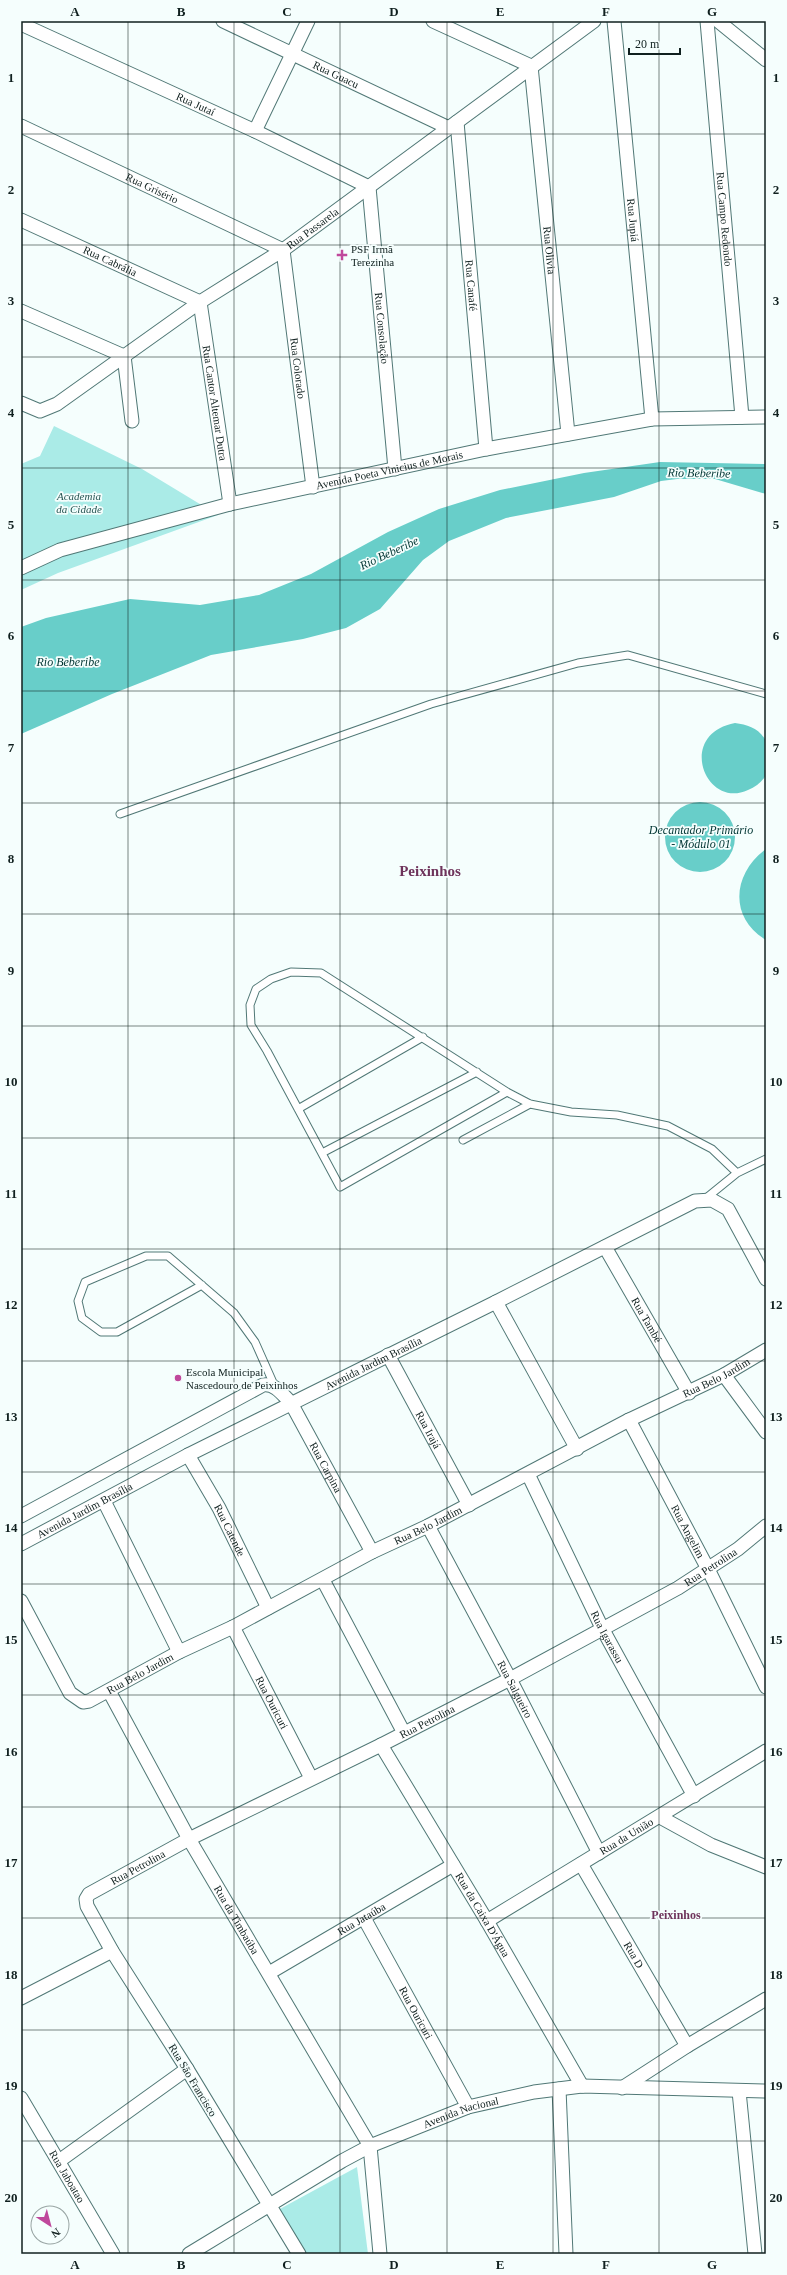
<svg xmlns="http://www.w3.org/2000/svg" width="787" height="2275" viewBox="0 0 787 2275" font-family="'Times New Roman',serif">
<rect width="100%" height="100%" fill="#f5fefd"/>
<!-- green -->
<path fill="#aaebe7" d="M54 426 142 469 218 515 58 573 21 590V464L40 456Z
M357 2167 368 2254H307L278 2210Z"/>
<!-- water -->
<path fill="#68cec9" d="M660 462 766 464V494L715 479H677L661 481 614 497 506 518 449 541 423 560 380 609 346 628 303 639 211 655 112 694 21 734V627L46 618 130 599 200 605 259 595 311 574 388 532 439 509 500 490 584 473Z
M735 723C748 725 759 728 766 741V775C762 782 756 787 748 790 705 810 676 734 735 723Z
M665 837a35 35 0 1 1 70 0a35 35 0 1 1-70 0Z
M766 849V940C728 917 733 873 766 849Z"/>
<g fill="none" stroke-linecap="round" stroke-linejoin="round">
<defs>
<path id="service" d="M120 814 431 704 578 663 628 655 766 694
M507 1092 340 1187 267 1051 251 1025 250 1005 256 989 271 979 291 972 321 973 507 1092 530 1104 571 1112 617 1115 668 1126 712 1149 737 1173
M298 1109 423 1037
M463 1140 530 1104
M322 1153 477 1072
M705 1199 737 1173 766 1159
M202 1285 117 1332H101L82 1318 78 1301 85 1282 146 1256H168L234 1313 255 1342 275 1387"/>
<g id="minor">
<path id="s1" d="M223 21 449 128"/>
<path id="s2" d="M433 21 531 66 568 434"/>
<path id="s3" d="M614 21 652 419"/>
<path id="s4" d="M707 21 742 417"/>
<path d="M718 21 766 60"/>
<path id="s5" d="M21 24 255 131 369 187 395 469"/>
<path id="s6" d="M457 122 486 449"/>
<path id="s7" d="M21 126 283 250 313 487"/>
<path d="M255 131 308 21"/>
<path id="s8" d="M21 220 200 302 230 504"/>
<path d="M21 311 124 356 132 421"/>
<path id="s9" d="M21 403 40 411 57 404 200 302 283 250 594 21"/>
<path id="s10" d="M21 568 60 550 230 504 486 449 652 419 766 417"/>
<path id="s11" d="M605 1247 689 1393"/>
<path d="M496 1302 577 1449"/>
<path id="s12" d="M388 1355 469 1505"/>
<path d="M724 1375 766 1432"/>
<path id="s13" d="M629 1420 708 1569 766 1687"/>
<path id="s14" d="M188 1455 219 1508 268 1608"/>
<path id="s15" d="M528 1474 602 1628 694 1796"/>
<path d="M104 1501 179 1652"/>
<path id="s16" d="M21 1516 263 1385C275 1383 283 1395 291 1403L372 1552"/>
<path id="s17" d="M428 1526 510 1679 599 1853"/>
<path id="s18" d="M21 1544 188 1455 496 1302 695 1201 712 1200 728 1209 766 1279"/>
<path d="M323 1580 404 1733"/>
<path id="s19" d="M21 1601 70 1693 83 1702 89 1701 179 1652 233 1627 372 1552 428 1526 629 1420 724 1375 766 1350"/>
<path id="s20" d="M233 1627 311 1778"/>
<path id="s21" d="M109 1691 189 1839 370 2146 380 2254"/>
<path id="s22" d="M381 1745 487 1921 582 2086"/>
<path d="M660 1817 711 1845 766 1867"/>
<path id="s23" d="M581 1864 687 2046"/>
<path id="s24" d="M364 1918 468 2107"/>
<path id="s25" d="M487 1921 766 1751"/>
<path id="s26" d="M269 1973 453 1865"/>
<path d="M21 1998 112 1951"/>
<path d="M622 2088 687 2046 766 1999"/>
<path d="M559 2089 566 2254"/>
<path d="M739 2091 755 2254"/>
<path id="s27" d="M21 2098 113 2254"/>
<path d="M59 2161 187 2069"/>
<path id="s28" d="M189 2254 342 2161 370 2146 468 2107 534 2092 582 2086 766 2091"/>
<path id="s29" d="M299 2254 187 2069 112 1951 87 1906 86 1899 89 1894 189 1839 381 1745 510 1679 678 1588 738 1549 766 1526"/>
</g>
</defs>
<!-- service casing -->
<use href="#service" stroke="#517876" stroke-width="9"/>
<!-- minor casing -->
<use href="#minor" stroke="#517876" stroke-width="15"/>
<!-- service -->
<use href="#service" stroke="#fff" stroke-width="7"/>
<!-- minor -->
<use href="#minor" stroke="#fff" stroke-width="13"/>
</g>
<!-- grid -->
<path fill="none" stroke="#10201f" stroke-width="1" stroke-opacity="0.55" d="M128 21V2254M234 21V2254M340 21V2254M447 21V2254M553 21V2254M659 21V2254M21 134H766M21 245H766M21 357H766M21 468H766M21 580H766M21 691H766M21 803H766M21 914H766M21 1026H766M21 1138H766M21 1249H766M21 1361H766M21 1472H766M21 1584H766M21 1695H766M21 1807H766M21 1918H766M21 2030H766M21 2141H766"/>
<!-- markers -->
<g fill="#c0489c" stroke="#f5fefd" stroke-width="1.5">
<path d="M340 249h4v4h4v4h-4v4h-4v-4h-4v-4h4z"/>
<circle cx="178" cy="1378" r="4"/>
</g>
<g text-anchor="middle" stroke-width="3.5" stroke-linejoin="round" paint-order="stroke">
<!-- street labels -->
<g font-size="11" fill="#10201f" stroke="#f5fefd">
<text dy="4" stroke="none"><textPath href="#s1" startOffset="125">Rua Guacu</textPath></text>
<text dy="4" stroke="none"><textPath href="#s5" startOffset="192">Rua Jutaí</textPath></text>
<text dy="4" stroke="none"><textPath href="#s7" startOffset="145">Rua Grisério</textPath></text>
<text dy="4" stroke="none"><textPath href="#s4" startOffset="199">Rua Campo Redondo</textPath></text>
<text dy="4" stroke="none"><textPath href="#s3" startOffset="200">Rua Jupiá</textPath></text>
<text dy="4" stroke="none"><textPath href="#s9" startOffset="349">Rua Passarela</textPath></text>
<text dy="4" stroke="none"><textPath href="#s2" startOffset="293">Rua Olivia</textPath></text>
<text dy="4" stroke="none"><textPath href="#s8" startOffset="98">Rua Cabrália</textPath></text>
<text dy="4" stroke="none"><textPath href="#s6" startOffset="164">Rua Canafé</textPath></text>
<text dy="4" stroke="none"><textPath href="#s5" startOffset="526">Rua Consolação</textPath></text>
<text dy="4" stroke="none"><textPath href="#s7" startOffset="409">Rua Colorado</textPath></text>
<text dy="4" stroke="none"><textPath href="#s8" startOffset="299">Rua Cantor Altemar Dutra</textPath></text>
<text dy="4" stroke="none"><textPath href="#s10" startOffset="382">Avenida Poeta Vinicius de Morais</textPath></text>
<text dy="4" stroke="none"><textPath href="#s11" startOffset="84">Rua També</textPath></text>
<text dy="4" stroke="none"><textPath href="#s18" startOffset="396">Avenida Jardim Brasília</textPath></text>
<text dy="4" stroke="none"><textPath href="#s19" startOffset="832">Rua Belo Jardim</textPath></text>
<text dy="4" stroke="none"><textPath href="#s12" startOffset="85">Rua Irajá</textPath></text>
<text dy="4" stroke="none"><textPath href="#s16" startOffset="383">Rua Carpina</textPath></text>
<text dy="4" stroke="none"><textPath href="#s18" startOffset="72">Avenida Jardim Brasília</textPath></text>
<text dy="4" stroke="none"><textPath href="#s19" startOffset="508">Rua Belo Jardim</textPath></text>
<text dy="4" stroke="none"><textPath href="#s14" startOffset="86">Rua Catende</textPath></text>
<text dy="4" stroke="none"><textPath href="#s13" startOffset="126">Rua Angelim</textPath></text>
<text dy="4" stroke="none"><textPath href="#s29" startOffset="1123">Rua Petrolina</textPath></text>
<text dy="4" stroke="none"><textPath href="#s15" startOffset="181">Rua Igarassu</textPath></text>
<text dy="4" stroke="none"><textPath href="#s19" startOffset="184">Rua Belo Jardim</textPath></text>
<text dy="4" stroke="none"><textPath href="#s17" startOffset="185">Rua Salgueiro</textPath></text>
<text dy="4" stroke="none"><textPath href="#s20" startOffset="85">Rua Ouricuri</textPath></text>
<text dy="4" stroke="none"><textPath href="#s29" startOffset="800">Rua Petrolina</textPath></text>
<text dy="4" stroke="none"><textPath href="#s25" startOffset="163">Rua da União</textPath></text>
<text dy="4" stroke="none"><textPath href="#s29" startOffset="476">Rua Petrolina</textPath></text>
<text dy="4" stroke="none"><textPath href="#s22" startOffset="198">Rua da Caixa D'Água</textPath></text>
<text dy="4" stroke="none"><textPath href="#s26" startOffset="107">Rua Jataúba</textPath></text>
<text dy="4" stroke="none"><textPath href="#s21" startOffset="262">Rua da Timbaúba</textPath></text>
<text dy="4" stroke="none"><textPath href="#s23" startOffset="105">Rua D</textPath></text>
<text dy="4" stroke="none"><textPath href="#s24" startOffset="108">Rua Ouricuri</textPath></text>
<text transform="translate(193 2080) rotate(59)" y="4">Rua São Francisco</text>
<text dy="4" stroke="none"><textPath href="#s28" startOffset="308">Avenida Nacional</textPath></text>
<text dy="4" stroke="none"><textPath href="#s27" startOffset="91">Rua Jaboatao</textPath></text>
</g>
<!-- poi labels -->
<g font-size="11" fill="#10201f" stroke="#f5fefd" text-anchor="start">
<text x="351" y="253">PSF Irmã<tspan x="351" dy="13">Terezinha</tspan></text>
<text x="186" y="1376">Escola Municipal<tspan x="186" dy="13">Nascedouro de Peixinhos</tspan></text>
</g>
<!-- park labels -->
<g font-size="11" font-style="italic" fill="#285654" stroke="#f5fefd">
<text x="79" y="500">Academia<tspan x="79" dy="13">da Cidade</tspan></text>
</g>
<!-- water labels -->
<g font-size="12" font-style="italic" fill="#013533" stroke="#f5fefd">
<text transform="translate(699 473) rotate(1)" y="4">Rio Beberibe</text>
<text transform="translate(389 553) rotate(-25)" y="4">Rio Beberibe</text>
<text x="68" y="666">Rio Beberibe</text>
<text x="701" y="834">Decantador Primário<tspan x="701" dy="14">- Módulo 01</tspan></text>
</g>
<!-- neighbourhood labels -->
<g font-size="12" font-weight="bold" fill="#6e335b" stroke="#f5fefd">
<text x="676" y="1919">Peixinhos</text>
</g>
<!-- district labels -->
<g font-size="15" font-weight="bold" fill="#6e335b" stroke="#f5fefd">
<text x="430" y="876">Peixinhos</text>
</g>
</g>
<!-- border -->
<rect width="787" height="2275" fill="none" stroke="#f5fefd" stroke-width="44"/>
<!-- north arrow -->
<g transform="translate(50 2225) rotate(144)"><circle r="19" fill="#f5fefd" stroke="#99a5a4"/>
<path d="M0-3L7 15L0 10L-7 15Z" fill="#c0489c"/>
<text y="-6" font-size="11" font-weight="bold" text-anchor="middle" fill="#10201f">N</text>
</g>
<!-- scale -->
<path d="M629 48v6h51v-6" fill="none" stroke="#10201f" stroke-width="2"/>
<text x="635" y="48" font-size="12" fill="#10201f" stroke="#f5fefd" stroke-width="3" paint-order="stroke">20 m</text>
<rect x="22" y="22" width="743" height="2231" fill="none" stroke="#10201f" stroke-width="1.5"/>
<g font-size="13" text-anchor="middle" font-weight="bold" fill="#10201f">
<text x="75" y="16">A</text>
<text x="181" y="16">B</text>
<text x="287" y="16">C</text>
<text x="394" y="16">D</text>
<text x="500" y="16">E</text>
<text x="606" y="16">F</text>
<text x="712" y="16">G</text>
<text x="11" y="82">1</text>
<text x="776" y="82">1</text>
<text x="11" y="194">2</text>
<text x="776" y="194">2</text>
<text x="11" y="305">3</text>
<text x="776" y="305">3</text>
<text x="11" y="417">4</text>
<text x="776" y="417">4</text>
<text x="11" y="529">5</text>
<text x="776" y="529">5</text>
<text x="11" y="640">6</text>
<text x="776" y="640">6</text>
<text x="11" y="752">7</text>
<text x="776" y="752">7</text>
<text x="11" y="863">8</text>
<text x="776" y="863">8</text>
<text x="11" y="975">9</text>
<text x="776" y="975">9</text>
<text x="11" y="1086">10</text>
<text x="776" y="1086">10</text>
<text x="11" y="1198">11</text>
<text x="776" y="1198">11</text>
<text x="11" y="1309">12</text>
<text x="776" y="1309">12</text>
<text x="11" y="1421">13</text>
<text x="776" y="1421">13</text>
<text x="11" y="1532">14</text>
<text x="776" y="1532">14</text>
<text x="11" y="1644">15</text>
<text x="776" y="1644">15</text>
<text x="11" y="1756">16</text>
<text x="776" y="1756">16</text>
<text x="11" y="1867">17</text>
<text x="776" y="1867">17</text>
<text x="11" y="1979">18</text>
<text x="776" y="1979">18</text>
<text x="11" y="2090">19</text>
<text x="776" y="2090">19</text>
<text x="11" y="2202">20</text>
<text x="776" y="2202">20</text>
<text x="75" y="2269">A</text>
<text x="181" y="2269">B</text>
<text x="287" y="2269">C</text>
<text x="394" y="2269">D</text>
<text x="500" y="2269">E</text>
<text x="606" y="2269">F</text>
<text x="712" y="2269">G</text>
</g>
</svg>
